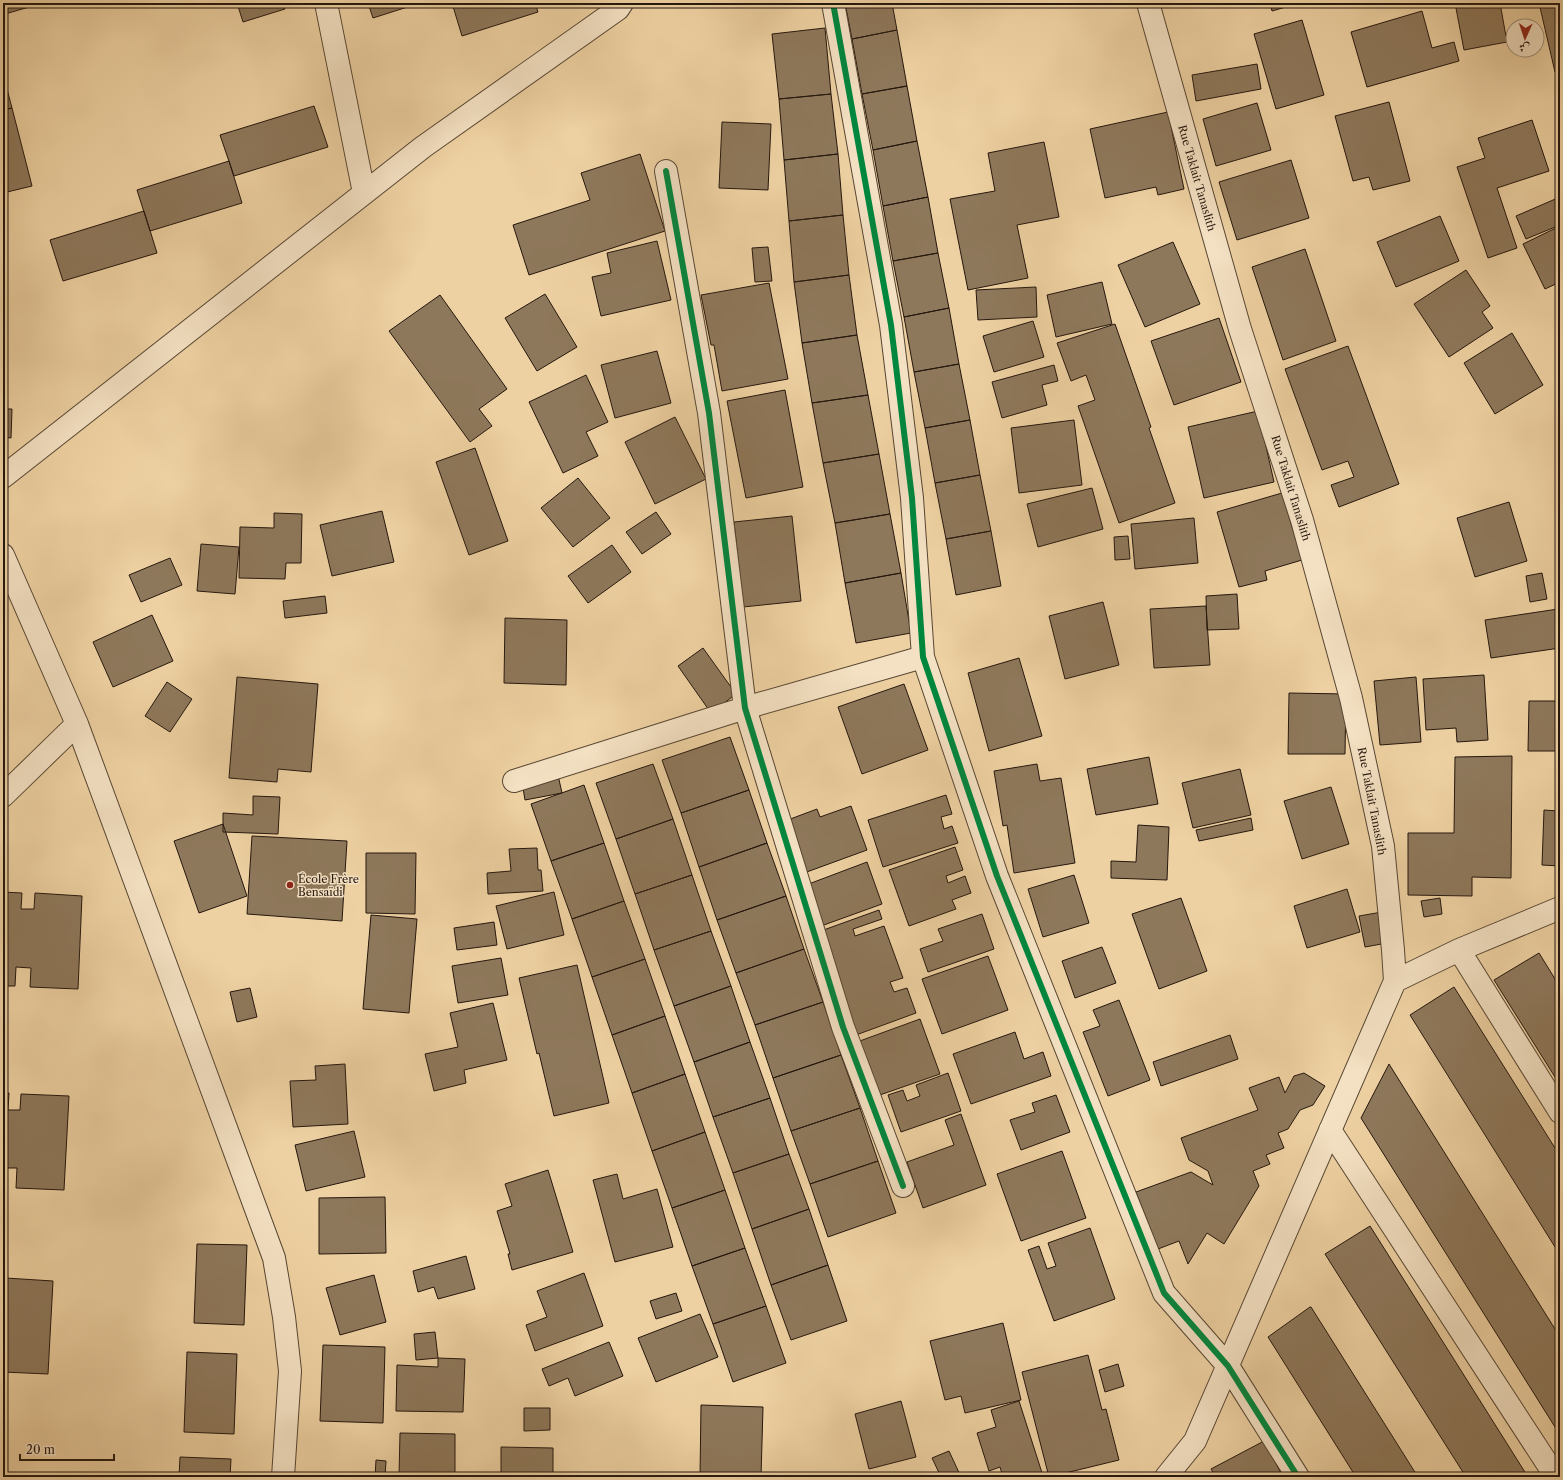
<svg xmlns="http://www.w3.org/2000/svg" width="1563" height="1480" viewBox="0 0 1563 1480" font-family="'Libre Caslon Text',Amiri,serif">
<rect width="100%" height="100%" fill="#eed1a2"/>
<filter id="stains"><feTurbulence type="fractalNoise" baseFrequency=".005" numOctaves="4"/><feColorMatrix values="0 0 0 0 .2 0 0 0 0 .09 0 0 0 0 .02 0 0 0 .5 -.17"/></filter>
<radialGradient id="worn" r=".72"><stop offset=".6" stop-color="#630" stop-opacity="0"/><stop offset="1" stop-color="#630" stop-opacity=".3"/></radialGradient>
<!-- building -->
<path fill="#8e785b" stroke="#25170e" d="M3 3H43L5 14Z
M237 3H283L285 9 243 22Z
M368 3H420L373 18Z
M452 3H535L538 12 462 36Z
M845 3H892L897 30 852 39Z
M904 3H954V4H904Z
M1270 3H1295L1296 4 1272 11Z
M1455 3H1500L1507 42 1464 50Z
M1539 3H1560V71L1555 72Z
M1422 11 1432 48 1454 42 1459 61 1367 87 1351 32Z
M1302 20 1324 95 1276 109 1254 34Z
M825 28 831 94 779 99 772 34Z
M897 30 907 86 862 94 852 39Z
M1257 64 1261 89 1196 101 1192 75Z
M3 74 12 108 3 110Z
M907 86 917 141 873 150 862 94Z
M831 94 838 154 784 160 779 99Z
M1389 102 1410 181 1373 190 1369 177 1353 181 1335 116Z
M1257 103 1271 150 1216 166 1203 119Z
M314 106 328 147 234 176 220 135Z
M12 108 32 186 3 193V110Z
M1168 112 1184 189 1158 195 1156 187 1105 198 1090 129Z
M1532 120 1549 171 1497 188 1517 248 1488 258 1457 167 1485 158 1478 138Z
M722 122 771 124 768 190 719 188Z
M917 141 928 197 883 206 873 150Z
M1044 142 1059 217 1017 225 1028 278 968 290 950 199 995 191 988 153Z
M640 154 665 231 529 275 513 225 590 200 581 173Z
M838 154 843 215 789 221 784 160Z
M1291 160 1309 218 1237 240 1219 182Z
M229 161 242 203 150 231 137 190Z
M928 197 938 253 893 261 883 206Z
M1560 197V225L1526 239 1516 216Z
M144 211 157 253 63 281 50 240Z
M843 215 849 275 794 282 789 221Z
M1440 216 1459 261 1396 287 1377 242Z
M1560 226V282L1545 289 1523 244Z
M657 241 671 300 601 316 592 277 611 273 607 253Z
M1173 242 1200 304 1145 327 1118 265Z
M768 247 772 281 755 282 752 248Z
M1305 249 1336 341 1283 360 1252 267Z
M938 253 949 308 904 317 893 261Z
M1466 270 1490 306 1482 312 1493 328 1449 357 1414 304Z
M849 275 857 335 802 343 794 282Z
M1102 282 1112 324 1056 337 1047 295Z
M769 283 788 379 722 391 714 345H711L701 295Z
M1036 287 1037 317 978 320 976 290Z
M545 294 577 347 537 371 505 318Z
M440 295 507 389 479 409 492 426 470 442 389 331Z
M949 308 959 364 914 372 904 317Z
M1219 318 1241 382 1174 405 1151 341Z
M1033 321 1044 357 994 372 983 336Z
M1115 324 1151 427 1149 428 1175 503 1119 523 1078 406 1095 400 1086 375 1071 381 1057 343Z
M1512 333 1543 385 1495 414 1464 363Z
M857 335 868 395 812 403 802 343Z
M1348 346 1399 484 1339 507 1331 485 1354 477 1348 461 1322 470 1285 369Z
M657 351 671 403 615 418 601 365Z
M959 364 970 420 925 428 914 372Z
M1054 365 1058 381 1042 385 1047 405 1002 418 992 382Z
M586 375 608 422 586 432 598 456 563 473 529 402Z
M785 390 803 487 746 498 727 401Z
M868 395 879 454 823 463 812 403Z
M3 409H12L11 438 3 437Z
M1258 411 1274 482 1204 498 1188 427Z
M675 417 706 479 655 504 625 442Z
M970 420 980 475 935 483 925 428Z
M1074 420 1082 485 1019 493 1011 428Z
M475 448 508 541 469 555 436 462Z
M879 454 890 514 835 523 823 463Z
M980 475 991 531 946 539 935 483Z
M578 478 610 518 573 547 541 508Z
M1092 488 1103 529 1038 547 1027 504Z
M1282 493 1302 560 1265 571 1267 580 1239 587 1217 512Z
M1509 502 1527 561 1475 577 1457 518Z
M382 511 394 562 332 576 320 525Z
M656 512 671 534 642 554 626 532Z
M274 513 302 514 301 563H286L285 579 239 578 240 527 274 528Z
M890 514 901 573 845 583 835 523Z
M792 516 801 601 743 607 734 522Z
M1194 518 1198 563 1135 569 1131 524Z
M991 531 1001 586 956 595 946 539Z
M1128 536 1130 559 1115 560 1114 537Z
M201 544 239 547 235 594 197 591Z
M612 545 631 572 588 603 568 576Z
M170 558 182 585 141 602 129 575Z
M901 573 911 633 856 643 845 583Z
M1542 573 1547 599 1530 602 1526 576Z
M1237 594 1239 629 1207 630 1206 596Z
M325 596 327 613 285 618 283 601Z
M1103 602 1119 665 1065 679 1049 616Z
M1206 606 1210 665 1154 668 1150 609Z
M1558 609 1560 622V648L1491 658 1485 620Z
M152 615 173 661 113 687 93 642Z
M505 618 567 620 566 685 504 683Z
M703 648 736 694 711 713 678 666Z
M1019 658 1042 736 989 751 968 673Z
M1484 675 1488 740 1457 742 1456 728 1426 730 1423 679Z
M237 677 318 684 311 772 278 769 277 782 229 778Z
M1416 677 1421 742 1380 745 1374 681Z
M167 682 192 699 170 732 145 716Z
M904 684 928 750 862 774 838 707Z
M1289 693 1346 694 1345 754H1288Z
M1529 701H1560V751H1528Z
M730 737 749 790 681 813 662 760Z
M1512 756 1511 878 1472 877V896L1408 895V833H1454L1455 757Z
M1149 757 1158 804 1096 815 1087 769Z
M653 764 673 819 616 839 596 783Z
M1037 764 1040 781 1061 778 1075 863 1014 873 1007 825 1003 826 994 771Z
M1240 769 1251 815 1193 828 1182 783Z
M558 775 562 793 525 800 522 782Z
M1560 783V866L1542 865 1544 810 1558 811Z
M584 785 604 843 551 861 531 804Z
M1331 787 1349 844 1302 859 1284 801Z
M749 790 767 843 699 867 681 813Z
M946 795 952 814 941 817 944 829 952 826 958 843 883 867 868 820Z
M253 796 280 797 278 834 223 832V813L253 815Z
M851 806 867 850 804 873 785 821 817 809 820 817Z
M1251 818 1253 830 1199 841 1196 830Z
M673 819 692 875 635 894 616 839Z
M223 824 247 896 199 913 174 841Z
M1138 825 1169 827 1167 880 1111 878V861L1136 862Z
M252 836 347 841 342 921 247 914Z
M604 843 624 901 572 919 551 861Z
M767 843 786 896 717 920 699 867Z
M955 847 963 870 946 876 948 883 965 876 971 893 952 900 956 909 909 926 889 870Z
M537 848 538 870H541L543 891 488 894 487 873 511 871 509 849Z
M366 853H416L415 914 366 913Z
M867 862 882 904 821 926 806 885Z
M692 875 711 931 654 950 635 894Z
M1074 875 1089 923 1043 937 1028 889Z
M1347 889 1360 932 1307 948 1294 906Z
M3 892 22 893 21 909H34L35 893 82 896 78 989 30 987 31 968 16 967 15 986H3Z
M554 892 564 935 507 949 496 906Z
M786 896 804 949 736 973 717 920Z
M1181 898 1207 971 1159 989 1132 914Z
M1440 898 1442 914 1424 917 1421 901Z
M624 901 645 959 592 977 572 919Z
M879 910 882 919 853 929 855 936 884 926 903 978 890 982 894 992 907 988 916 1013 856 1035 818 932Z
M1382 912 1387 943 1365 947 1359 916Z
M982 914 994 949 928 972 920 949 943 941 938 929Z
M371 915 417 919 409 1013 363 1009Z
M494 922 497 945 457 950 454 928Z
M711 931 731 986 674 1006 654 950Z
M1102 947 1116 983 1075 998 1062 961Z
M804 949 823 1002 755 1025 736 973Z
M1539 953 1560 987V1085L1494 980Z
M988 956 1008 1010 942 1034 922 979Z
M501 958 508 995 458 1003 452 966Z
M645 959 665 1016 612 1035 592 977Z
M577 965 609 1103 554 1116 539 1053 537 1054 519 978Z
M731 986 750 1042 694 1062 674 1006Z
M1454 987 1560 1156V1255L1410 1015Z
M250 988 257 1017 237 1022 230 992Z
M1119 1000 1150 1080 1108 1096 1083 1032 1100 1026 1093 1010Z
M823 1002 841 1055 773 1078 755 1025Z
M493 1003 507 1060 464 1070 466 1083 434 1091 425 1054 458 1047 450 1013Z
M665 1016 685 1074 632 1093 612 1035Z
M920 1019 940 1074 877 1096 857 1042Z
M1015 1032 1024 1059 1043 1052 1051 1076 971 1104 953 1054Z
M1230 1035 1238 1059 1161 1086 1153 1062Z
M750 1042 770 1098 713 1117 694 1062Z
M841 1055 860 1108 791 1131 773 1078Z
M345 1064 348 1124 293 1127 290 1081 316 1080 315 1066Z
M1389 1064 1560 1337V1435L1361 1118Z
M948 1073 961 1111 901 1132 888 1095 903 1090 907 1101 920 1096 916 1085Z
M1304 1073 1325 1086 1313 1105 1300 1110 1288 1129 1278 1133 1284 1148 1266 1155 1270 1164 1253 1171 1259 1186 1224 1244 1207 1233 1188 1264 1179 1241 1158 1249 1136 1192 1191 1172 1213 1185 1208 1171 1189 1160 1181 1138 1258 1110 1249 1088 1279 1077 1285 1093 1294 1076Z
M685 1074 705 1132 652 1151 632 1093Z
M3 1093H9L8 1110H20L21 1094 69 1096 64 1190 16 1188 17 1168H3Z
M1056 1095 1070 1132 1021 1150 1010 1120 1035 1112 1032 1103Z
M770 1098 789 1154 733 1173 713 1117Z
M860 1108 878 1161 810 1184 791 1131Z
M961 1114 986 1185 923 1208 907 1162 954 1145 945 1120Z
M354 1131 365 1177 306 1191 295 1145Z
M705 1132 725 1190 672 1208 652 1151Z
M1062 1151 1086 1218 1021 1241 997 1174Z
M789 1154 809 1209 752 1229 733 1173Z
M878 1161 896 1213 828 1237 810 1184Z
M548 1170 573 1252 512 1270 508 1254H510L497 1211 512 1206 505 1184Z
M617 1174 623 1199 657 1189 673 1247 615 1262 593 1180Z
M725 1190 745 1248 692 1266 672 1208Z
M385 1197 386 1253 319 1254V1198Z
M809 1209 828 1265 771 1285 752 1229Z
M1370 1226 1528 1477H1466L1325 1254Z
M1090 1228 1115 1299 1054 1321 1028 1250 1039 1246 1047 1269 1056 1266 1048 1243Z
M197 1244 247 1245 244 1325 194 1323Z
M745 1248 766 1306 713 1324 692 1266Z
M466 1256 475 1289 438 1299 434 1287 418 1292 413 1271Z
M828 1265 847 1321 791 1340 771 1285Z
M584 1273 603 1326 535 1351 526 1325 547 1317 537 1291Z
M374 1275 386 1322 340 1335 326 1288Z
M6 1278 53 1281 48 1374 3 1372V1294H5Z
M676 1293 682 1311 656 1319 650 1301Z
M766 1306 786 1363 733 1382 713 1324Z
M1310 1307H1311L1418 1477H1356L1268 1337Z
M700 1314 718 1357 656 1382 638 1338Z
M1003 1323 1021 1400 965 1413 961 1396 945 1400 930 1341Z
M435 1332 438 1358 416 1360 414 1334Z
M609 1342 623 1376 575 1396 568 1378 549 1386 542 1369Z
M323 1345 385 1347 383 1423 320 1421Z
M187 1352 237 1354 234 1434 184 1432Z
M1088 1355 1102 1410 1106 1409 1119 1460 1049 1477 1022 1372Z
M438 1358 465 1359 463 1412 396 1411 397 1365 438 1367Z
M1118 1364 1124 1386 1105 1392 1099 1370Z
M901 1401 916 1457 869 1469 855 1414Z
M1019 1401 1043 1476 1039 1477H1003L1000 1467 989 1471 977 1433 996 1427 991 1410Z
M701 1405 763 1407 761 1477H700Z
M524 1408H550V1430L524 1431Z
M400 1433 455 1434V1477H399Z
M1264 1441 1283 1477H1216L1211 1469Z
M501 1447 553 1448V1477H501Z
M949 1451 961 1477H941L932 1458Z
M180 1457 231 1459 230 1477H179Z
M376 1460 386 1461 385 1477H375Z"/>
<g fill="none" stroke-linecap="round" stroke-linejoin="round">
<defs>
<path id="minor" d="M326 3 364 193
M833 3 891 325 912 498 923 657 997 876 1164 1293 1228 1366 1298 1477
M1148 3 1240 329 1302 520 1351 698 1383 846 1393 950 1395 981
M666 171 709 413 745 708 843 1027 903 1186
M3 477 423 147 618 9 622 3
M3 555 77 724 274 1258 284 1317 290 1371 283 1477
M514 781 745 708 923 657
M3 796 77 724
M1459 950 1560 1112
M1330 1130 1556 1477
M1166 1477 1195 1441 1395 981 1459 950 1560 908"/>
</defs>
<!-- minor casing -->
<use href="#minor" stroke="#574633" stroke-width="24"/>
<!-- minor -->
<use href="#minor" stroke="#f4e1c3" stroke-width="22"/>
<defs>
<path id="cycleway" d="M833 3 891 325 912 498 923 657 997 876 1164 1293 1228 1366 1298 1477
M666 171 709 413 745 708 843 1027 903 1186"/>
</defs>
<!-- cycleway casing -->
<use href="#cycleway" stroke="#f4e1c3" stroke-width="8"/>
<!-- cycleway -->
<use href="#cycleway" stroke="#00873e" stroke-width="6"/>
</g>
<!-- markers -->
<circle fill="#8f2418" stroke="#f4e1c3" stroke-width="1.5" cx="290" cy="885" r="4"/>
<g text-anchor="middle" stroke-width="3" stroke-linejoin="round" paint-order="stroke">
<!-- street labels -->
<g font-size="11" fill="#25170e" stroke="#f4e1c3">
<text transform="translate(1197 178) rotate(74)" y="4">Rue Taklait Tanaslith</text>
<text transform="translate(1291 488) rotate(73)" y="4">Rue Taklait Tanaslith</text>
<text transform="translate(1372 801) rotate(79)" y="4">Rue Taklait Tanaslith</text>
</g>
<!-- poi labels -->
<g font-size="11" fill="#25170e" stroke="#f4e1c3" text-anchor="start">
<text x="298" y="883">École Frère<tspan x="298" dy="13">Bensaïdi</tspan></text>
</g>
</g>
<!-- margin -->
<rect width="1563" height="1480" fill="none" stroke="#eed1a2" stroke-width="16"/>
<rect x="4" y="4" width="1555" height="1472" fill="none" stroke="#25170e" stroke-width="2"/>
<rect x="8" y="8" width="1547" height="1464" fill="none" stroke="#25170e"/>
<!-- north arrow -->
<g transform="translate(1525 38) rotate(183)"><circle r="19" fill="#f4e1c3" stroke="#a1907b"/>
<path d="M0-3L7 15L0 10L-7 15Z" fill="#8f2418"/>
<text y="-6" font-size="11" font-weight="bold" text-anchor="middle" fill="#25170e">ش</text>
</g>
<!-- scale -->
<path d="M20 1454v6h94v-6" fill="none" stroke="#25170e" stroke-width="2"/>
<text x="26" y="1454" font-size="12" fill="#25170e" stroke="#f4e1c3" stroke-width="3" paint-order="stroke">20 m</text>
<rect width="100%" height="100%" filter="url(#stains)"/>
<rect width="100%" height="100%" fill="url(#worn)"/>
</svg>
